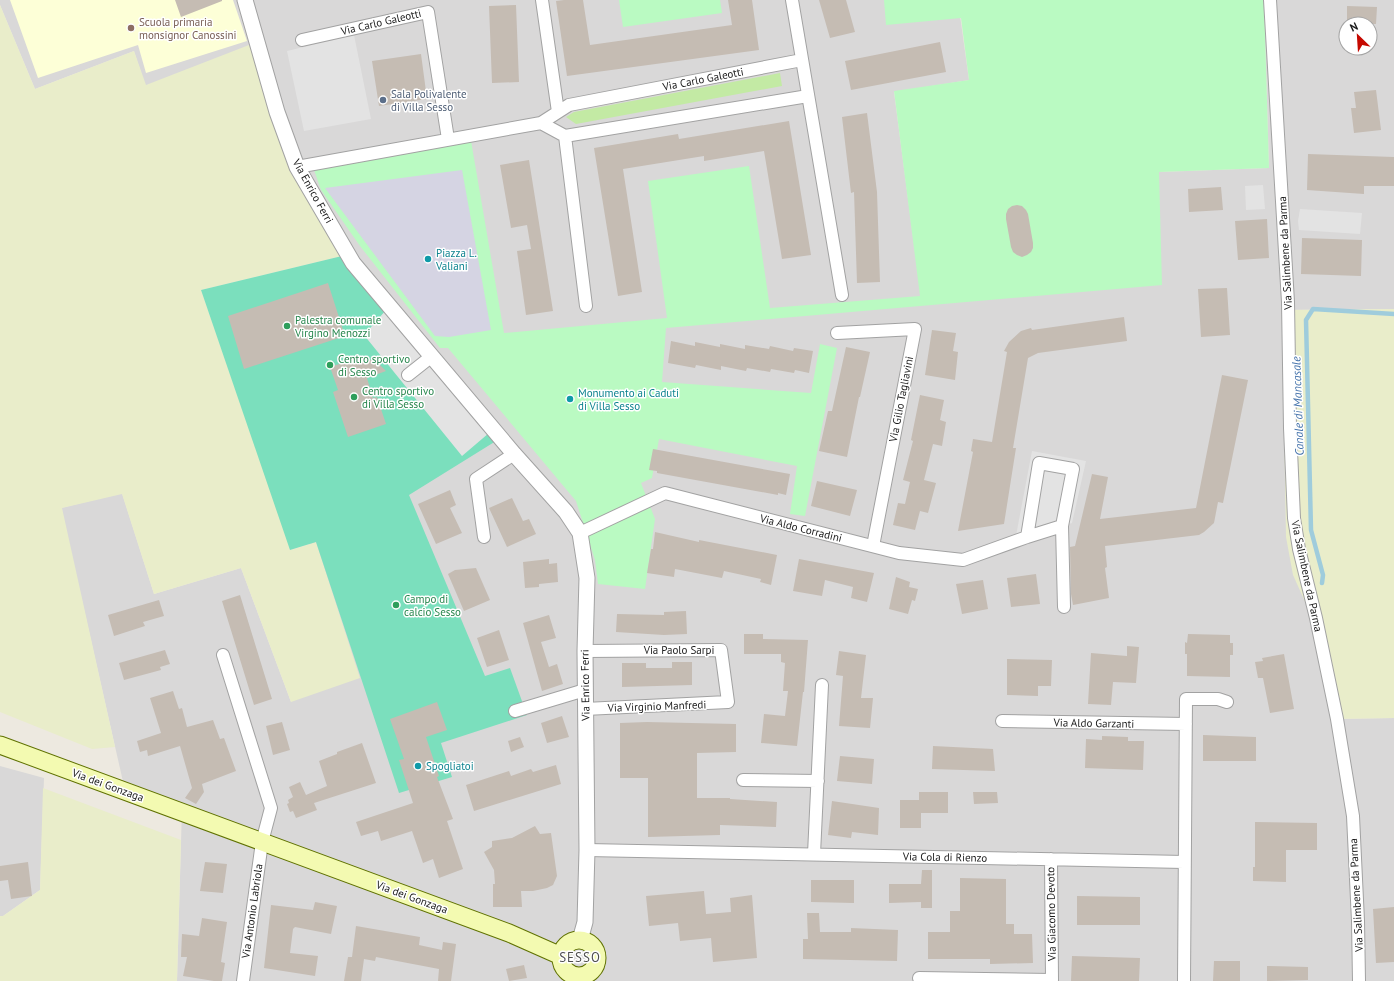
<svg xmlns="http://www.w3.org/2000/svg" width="1394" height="981" viewBox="0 0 1394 981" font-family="'PT Sans',sans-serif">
<rect width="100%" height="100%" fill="#ede9e0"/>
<!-- residential -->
<path fill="#d9d8d8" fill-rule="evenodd" d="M0 0H946L959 8 969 80 894 92 922 305 1159 172 1269 168 1264 0H1394V309L1282 310 1311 615 1334 719 1394 718V981H177L182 808 124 786 61 508 122 493 154 594 241 568 291 702 342 256 312 209 288 155 145 85 134 51 35 89 0 5ZM1346 24H1370V48H1346Z
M0 766 44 778 40 890 3 916H0Z"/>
<!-- education -->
<path fill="#fdffd7" d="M10 0H233L247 41 146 73 138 45 38 78Z"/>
<!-- farmland -->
<path fill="#e9edca" d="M0 5 35 89 134 51 146 85 249 45 288 155 312 209 342 256 201 290 291 550 316 542 360 678 291 702 241 568 154 594 122 494 62 508 115 747 92 749 0 712Z
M1394 309V718L1334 719 1311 615 1293 575 1286 537 1282 310Z
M43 788 181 840 177 981H0V916H3L40 890Z"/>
<!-- grass -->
<path fill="#c3eaa4" d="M780 73 782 86 576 124 566 117 574 112Z"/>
<!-- park -->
<path fill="#bafac2" d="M619 0H720L722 13 623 27Z
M884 0H1264L1269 168 1159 172 1162 285 666 328 662 382 811 393 820 344 837 348 805 516 790 514 797 466 659 439 652 478 641 483 655 519 645 589 598 584 595 560 576 501 448 348H440L360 246 321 190 312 164 470 135 504 333 667 318 648 181 749 166 770 308 920 296 894 91 969 80 961 18 886 25Z"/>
<!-- pitch -->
<path fill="#7bdfbd" d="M342 256 496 441 409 495 485 676 510 668 527 715 441 743 452 777 399 793 316 542 290 550 201 290Z"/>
<!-- parking -->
<path fill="#e3e3e3" d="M354 35 371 119 304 131 287 51Z
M1263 185 1265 209 1246 210 1245 186Z
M1300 209 1362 213 1360 234 1299 230 1298 221Z
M386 310 489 433 462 456 364 335Z
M1032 451 1086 461 1072 523 1015 541Z"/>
<!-- plaza -->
<path fill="#d5d4e3" d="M462 170 491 330 449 337 435 336 325 188Z"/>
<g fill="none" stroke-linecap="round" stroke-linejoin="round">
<!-- stream -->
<path stroke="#9fccdc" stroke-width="4.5" d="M1322 583 1323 575 1311 530 1306 320 1313 309 1394 314"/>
</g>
<!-- building -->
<path fill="#c5bcb3" d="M175 0H222V1L181 17Z
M564 0H583L590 45 732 25 728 0H752L759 50 567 76 556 1Z
M819 0H846L855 32 830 38Z
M516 5 519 82 492 83 489 6Z
M1347 6 1377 7 1376 24H1347Z
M940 42 946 72 851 90 845 61Z
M421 54 427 99 379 106 372 61Z
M1376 90 1381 130 1354 133 1351 108H1356L1354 92Z
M867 113 877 192 880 282 857 283 854 192 851 193 842 117Z
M789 121 811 255 782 259 764 151 704 161V156L623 169 642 292 618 296 594 148 678 134 679 139Z
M1308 154 1394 157V186H1364V194L1307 190Z
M529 160 553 311 526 315 517 251 531 249 527 225 511 228 500 165Z
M1221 187 1223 210 1189 212 1188 189Z
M1017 205 1022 206 1026 210 1028 214 1033 243V248L1031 252 1027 255 1022 257 1017 255 1013 252 1011 247 1006 219V214L1008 209 1012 206Z
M1267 219 1269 258 1238 260 1235 221Z
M1302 238 1362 240 1361 276 1301 274Z
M328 283 345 336 244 369 228 316Z
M1227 288 1230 335 1201 337 1198 289Z
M1124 317 1127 341 1038 353 1028 358 1013 448H1016L1004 524 958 531 973 452 971 451 973 439 992 442 1007 352 1004 351 1009 342 1021 331 1031 328 1032 330Z
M932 330 956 333 953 351 958 352 955 380 925 375Z
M671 341 695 346V342L720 347V344L745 349V345L769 349 770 346 793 351 794 348 813 351 809 373 795 370 794 373 771 369 770 372 747 368 746 371 721 366V370L696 365 695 368 668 363Z
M846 347 870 352 860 397H859L847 457 819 451 828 411H832Z
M360 357 362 362 374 359 386 371 367 378 373 398 377 397 386 424 348 437 333 392 338 390 330 367Z
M1222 375 1248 380 1223 503 1218 502 1214 523 1204 532 1199 535 1105 546 1107 567 1105 568 1109 598 1073 605 1071 594 1070 547 1075 546 1092 474 1108 477 1100 519 1196 508Z
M920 395 944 400 940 420 946 422 942 446 933 444 924 480 936 483 928 513 920 511 915 530 893 525 898 503 905 504 910 482 903 480 913 441 911 440Z
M653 449 790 474 786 495 778 493V495L657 473V471L649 470Z
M817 481 857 490 850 516 811 506Z
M450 490 456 505 450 508 462 533 436 544 418 504Z
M512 498 523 521 529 519 536 534 507 547 489 508Z
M655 532 699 542V540L777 555 771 585 760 582 761 579 724 571 722 578 675 569 674 577 647 573 651 549H653Z
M549 559V564L557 563 558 582 539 584V587L525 588 523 562Z
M799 559 874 573 867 602 851 598 853 587 825 580 822 596 793 591Z
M476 568 490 600 464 611 448 574 455 570Z
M1036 574 1040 604 1011 607 1007 578Z
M896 577 910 582 909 587 918 589 915 601 912 600 908 614 889 609Z
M983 580 988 609 962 614 956 584Z
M240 595 272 699 254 705 222 601Z
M159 600 164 616 143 622 145 626 114 636 108 615Z
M686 611 687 634 664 635 616 632 617 614 664 615V612Z
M549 615 556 638 541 642 549 667 557 664 563 684 542 691 523 623Z
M499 630 509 660 487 667 477 638Z
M744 634H763V639L808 640 804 692H803L797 746 761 743 764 714 785 716 788 691H783L785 663 781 662V654H744Z
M1188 634 1230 635V643H1233V655H1230V677L1187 676V654H1185V642L1187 643Z
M1127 646 1139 647 1136 683 1113 682 1111 705 1088 704 1091 653 1127 656Z
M165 650 170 664 160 667 161 670 124 680 119 663Z
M839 651 866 655 861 698H873L870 728 839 726 843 676 836 675Z
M1284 654 1294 709 1270 713 1263 678H1258L1255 662 1263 661 1262 658Z
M1007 659 1052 660 1051 686H1038V696L1007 695Z
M672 662H692V685L622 687V663H646V668H672Z
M173 691 179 709 182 708 187 727 213 720 220 739 224 738 236 771 202 784 204 792 196 804 185 798 192 788 180 746 148 756 147 750 140 752 137 741 161 733 150 698Z
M437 702 447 730 426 737 439 776 437 777 453 819 447 821 463 869 439 878 433 859 423 863 412 831 381 841 378 831 361 836 356 822 413 803 399 760 404 759 390 719Z
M562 716 569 737 547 743 541 723Z
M282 722 290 750 273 755 266 726Z
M647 722 736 724V752L697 753V798H730V799L777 802 776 827 720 825V835L648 837V778H620V723Z
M1203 735 1256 737V761H1203Z
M1102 736 1128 737V741H1144L1143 770 1085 768 1086 739 1102 740Z
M520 737 524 747 511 752 508 741Z
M362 743 376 783 314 803 317 810 296 818 293 811 290 812 287 804 289 803 288 800 293 797 289 787 300 782 306 795 327 786 319 761 337 754V752Z
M933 746 993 749 995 771 932 769Z
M840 756 874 759 872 784 837 781Z
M556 765 561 784 474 811 466 785 509 771 511 776 531 769 533 772Z
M919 792H948V813H921V828H900V800H919Z
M973 792H997L998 803 974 804Z
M832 801 879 808 878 835 852 832 851 838 828 835Z
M1255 822 1317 823V850H1286V882L1253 881V867H1255Z
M535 826 540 834 551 833 557 876 553 885 547 888 533 891H521L522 907H493V884H495L494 870 484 852 492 847V841L512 838Z
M28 862 32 896 11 899 8 880 0 881V866Z
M205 862 227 864 223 893 200 891Z
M922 870H932V908H921V902L889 903V884H921Z
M960 878 1006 879V924H1014V934H1032L1033 963 990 964V959H928V932H950V911H960Z
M811 880H854V903L811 902Z
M704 891 706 914 731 912 730 898 752 895 757 958 713 962 711 938 680 941 678 923 649 926 646 896Z
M1077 896 1140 897V925H1077Z
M315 902 337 906 331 934 295 927 293 929 290 953 318 956 315 976 264 968 271 905 313 910Z
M1394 907V962L1376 963 1373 909Z
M807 913H819L820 932H851V928L898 930 897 961 803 959V939H808Z
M202 918 227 922 221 962 225 963 222 981H214L183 976 187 957H181L182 934 199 936Z
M356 926 420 937 419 945 442 950 443 942 456 944 451 981H438L439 969 376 957 375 961 364 959 361 981H344L348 957H352Z
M1072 956 1140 958 1139 981H1071Z
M1214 961H1240V981H1213Z
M524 965 527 978 509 981 506 969Z
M1267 966 1308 967V980L1267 981Z"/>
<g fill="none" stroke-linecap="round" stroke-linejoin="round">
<defs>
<path id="minor" d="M542 0 558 112
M792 0 842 295
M1270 0 1288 302 1290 428 1294 518 1299 549 1316 618 1337 719 1353 816 1358 921 1359 981
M302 40 428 12 448 139
M541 123 569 105 802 60
M565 136 586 306
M297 167 541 123 565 136 808 96
M837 333 915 329 873 546
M408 375 432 356
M1062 526 1064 607
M580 533 665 493 899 553 963 560 1027 537 1062 526 1073 469 1039 463 1027 537
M484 537 476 479 514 454
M585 651 721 650 728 702 585 709
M223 655 271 808 262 842 243 981
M515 711 585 690
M1002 721 1186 724
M743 780 818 781
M587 850 1184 862
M814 854 822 685
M919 978 1052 980 1051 859
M1184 981 1186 699H1218L1227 702"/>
<path id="tertiary" d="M245 0 277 112 297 167 353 263 514 454 566 512 580 533 587 578 585 651 587 850 585 922 580 940"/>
<path id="secondary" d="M0 745 509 933 561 956
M561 958a18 18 0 1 1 36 0a18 18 0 1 1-36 0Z"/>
</defs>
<!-- minor casing -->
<use href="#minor" stroke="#a2a2a2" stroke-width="14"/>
<!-- tertiary casing -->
<use href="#tertiary" stroke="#a2a2a2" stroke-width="17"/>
<!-- secondary casing -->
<use href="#secondary" stroke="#607202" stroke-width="19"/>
<!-- minor -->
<use href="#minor" stroke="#fff" stroke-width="12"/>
<!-- tertiary -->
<use href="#tertiary" stroke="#fff" stroke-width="15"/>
<!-- secondary -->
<use href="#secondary" stroke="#f3fab1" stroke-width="17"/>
</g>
<!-- markers -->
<circle fill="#8d6e63" stroke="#fff" stroke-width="1.5" cx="131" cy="28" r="4"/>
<circle fill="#5c6f8a" stroke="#fff" stroke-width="1.5" cx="383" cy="100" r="4"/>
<g fill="#0f9aa8" stroke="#fff" stroke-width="1.5">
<circle cx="428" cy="259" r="4"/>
<circle cx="570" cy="399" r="4"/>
<circle cx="418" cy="766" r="4"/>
</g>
<g fill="#2e9e5b" stroke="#fff" stroke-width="1.5">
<circle cx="287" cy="326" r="4"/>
<circle cx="330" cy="365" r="4"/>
<circle cx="354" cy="397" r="4"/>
<circle cx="396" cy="605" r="4"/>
</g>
<g text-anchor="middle" stroke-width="3" stroke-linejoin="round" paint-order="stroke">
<!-- education labels -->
<g font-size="11" fill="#785e54" stroke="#fff" text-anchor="start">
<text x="139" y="26">Scuola primaria<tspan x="139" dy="13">monsignor Canossini</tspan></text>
</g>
<!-- street labels -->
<g font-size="11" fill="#1b1b1b" stroke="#fff">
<text transform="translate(381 22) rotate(-13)" y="4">Via Carlo Galeotti</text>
<text transform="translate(703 79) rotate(-11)" y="4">Via Carlo Galeotti</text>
<text transform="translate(313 191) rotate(61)" y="4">Via Enrico Ferri</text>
<text transform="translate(1285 253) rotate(-93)" y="4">Via Salimbene da Parma</text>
<text transform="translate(901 399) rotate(-79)" y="4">Via Gilio Tagliavini</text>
<text transform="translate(801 528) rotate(14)" y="4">Via Aldo Corradini</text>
<text transform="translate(1307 576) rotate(78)" y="4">Via Salimbene da Parma</text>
<text x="679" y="654">Via Paolo Sarpi</text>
<text transform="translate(585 685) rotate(-91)" y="4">Via Enrico Ferri</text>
<text transform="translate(657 706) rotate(-2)" y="4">Via Virginio Manfredi</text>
<text transform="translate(1094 723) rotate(1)" y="4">Via Aldo Garzanti</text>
<text transform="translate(108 785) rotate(20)" y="4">Via dei Gonzaga</text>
<text transform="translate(945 857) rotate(1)" y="4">Via Cola di Rienzo</text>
<text transform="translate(1356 895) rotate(-93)" y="4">Via Salimbene da Parma</text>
<text transform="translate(412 897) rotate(20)" y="4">Via dei Gonzaga</text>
<text transform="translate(252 911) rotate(-82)" y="4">Via Antonio Labriola</text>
<text transform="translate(1051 914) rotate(-91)" y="4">Via Giacomo Devoto</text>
</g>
<!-- service labels -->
<g font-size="11" fill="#4e5e75" stroke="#fff" text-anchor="start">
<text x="391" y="98">Sala Polivalente<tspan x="391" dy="13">di Villa Sesso</tspan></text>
</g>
<!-- culture labels -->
<g font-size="11" fill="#0d838f" stroke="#fff" text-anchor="start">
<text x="436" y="257">Piazza L.<tspan x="436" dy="13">Valiani</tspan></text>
<text x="578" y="397">Monumento ai Caduti<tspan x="578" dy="13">di Villa Sesso</tspan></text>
<text x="426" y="770">Spogliatoi</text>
</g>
<!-- leisure labels -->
<g font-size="11" fill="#27864d" stroke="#fff" text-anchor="start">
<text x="295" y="324">Palestra comunale<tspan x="295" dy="13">Virgino Menozzi</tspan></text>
<text x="338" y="363">Centro sportivo<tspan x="338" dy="13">di Sesso</tspan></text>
<text x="362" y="395">Centro sportivo<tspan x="362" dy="13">di Villa Sesso</tspan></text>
<text x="404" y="603">Campo di<tspan x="404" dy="13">calcio Sesso</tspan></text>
</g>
<!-- water labels -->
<g font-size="12" font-style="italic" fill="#4674ac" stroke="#fff">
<text transform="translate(1298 406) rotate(-92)" y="4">Canale di Mancasale</text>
</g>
<!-- quarter labels -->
<g font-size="13" letter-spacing="1" fill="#4e4e4e" stroke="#fff">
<text x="580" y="962">SESSO</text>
</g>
</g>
<!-- north arrow -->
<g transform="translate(1358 36) rotate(335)"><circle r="19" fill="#ffffff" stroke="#a4a4a4"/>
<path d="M0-3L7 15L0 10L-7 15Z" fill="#c60900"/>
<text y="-6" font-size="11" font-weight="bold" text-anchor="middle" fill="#1b1b1b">N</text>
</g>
</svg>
